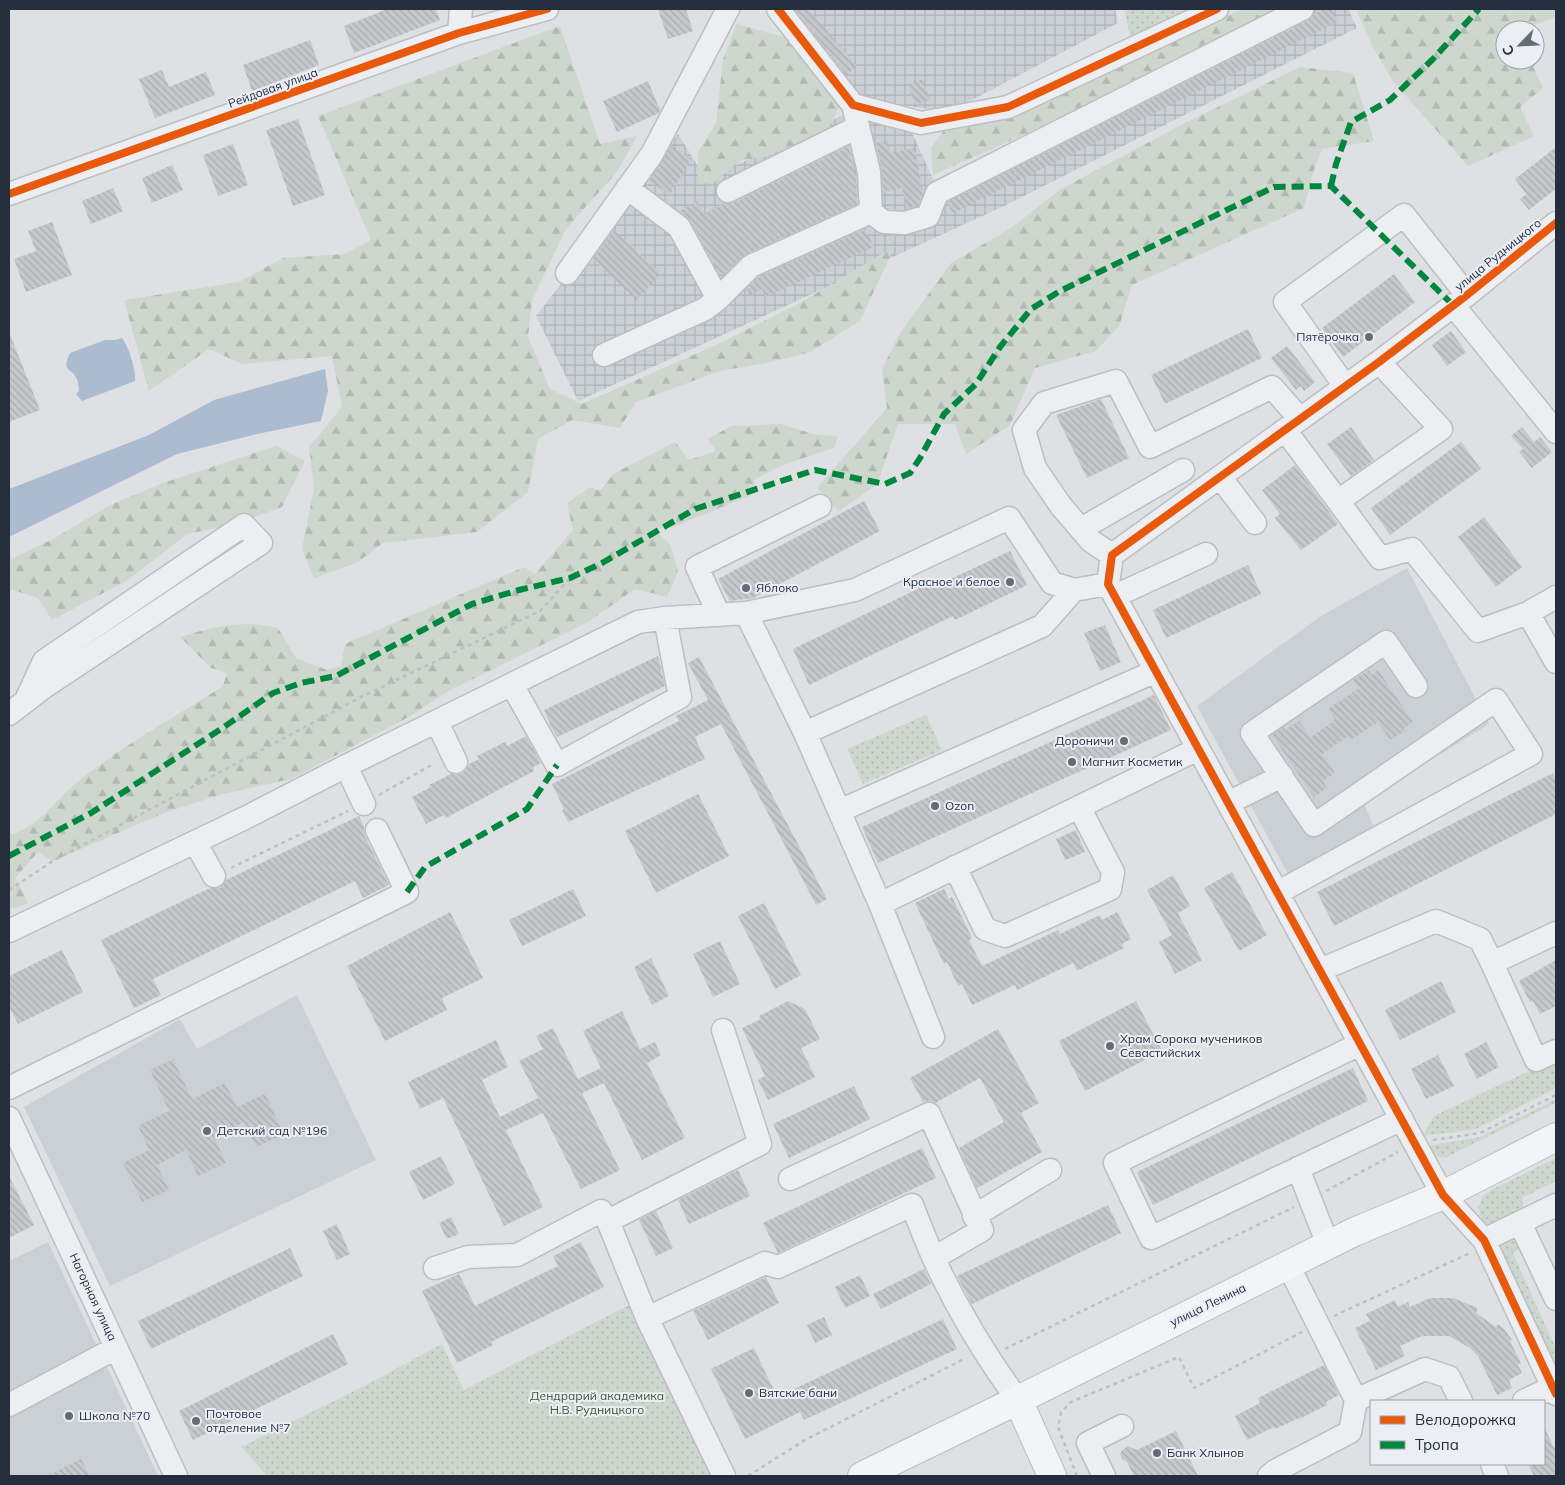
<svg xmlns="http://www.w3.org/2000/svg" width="1565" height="1485" viewBox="0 0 1565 1485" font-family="Mulish,sans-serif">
<defs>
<pattern id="industrial-grid" width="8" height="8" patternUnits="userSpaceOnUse" patternTransform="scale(1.25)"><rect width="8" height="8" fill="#cbd0d7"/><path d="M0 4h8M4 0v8" fill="none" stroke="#aeb3b9"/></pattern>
<pattern id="grass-dots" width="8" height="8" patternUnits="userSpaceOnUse" patternTransform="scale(1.25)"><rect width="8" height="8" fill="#ced7ce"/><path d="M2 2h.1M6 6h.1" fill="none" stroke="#b1b9b2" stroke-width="1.8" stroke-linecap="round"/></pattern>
<pattern id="forest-firs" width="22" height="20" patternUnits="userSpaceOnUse" patternTransform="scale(1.25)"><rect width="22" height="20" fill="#ced7ce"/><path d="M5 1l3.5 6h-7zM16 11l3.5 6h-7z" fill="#b1b9b2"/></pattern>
<pattern id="building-back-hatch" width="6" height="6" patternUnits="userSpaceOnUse" patternTransform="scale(1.25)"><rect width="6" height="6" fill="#c6c8cc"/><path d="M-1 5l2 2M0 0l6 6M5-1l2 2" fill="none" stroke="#aaacb0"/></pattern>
</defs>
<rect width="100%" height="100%" fill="#dee0e3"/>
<!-- built -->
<path fill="#cbd0d7" d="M1407 568 1489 724 1363 802 1376 831 1288 874 1197 706 1321 616Z
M297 995 376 1160 110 1286 24 1107 180 1019 197 1049Z
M48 1242 158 1476H9V1261Z"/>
<!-- industrial -->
<path fill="url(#industrial-grid)" d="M787 9H1115L1118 23 949 112 858 99Z
M1286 9H1348L1357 28 1002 207 578 401 536 316 678 134 706 179 841 116 907 122 935 183Z"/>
<!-- grass -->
<path fill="url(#grass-dots)" d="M1124 9H1195L1131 40Z
M926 715 942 750 863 784 847 749Z
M1556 1058V1088L1476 1129 1423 1136 1434 1116Z
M1556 1099V1103L1445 1158C1436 1157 1432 1153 1427 1146L1480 1137Z
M1556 1158V1181L1522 1198 1523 1207 1515 1215 1489 1226 1482 1221 1478 1208 1483 1196 1495 1188Z
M1514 1239 1519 1245 1518 1250 1513 1253 1556 1349V1371L1497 1248Z
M629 1305 715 1476H267L241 1447 368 1384 442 1344 464 1390Z"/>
<!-- forest -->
<path fill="url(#forest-firs)" d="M1243 9H1282L1232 30 1046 125 933 175 931 148 946 128 1018 110Z
M1356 9H1556V17L1520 30H1505V60H1530L1543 88 1520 107 1534 136 1468 166 1392 80 1373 47Z
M737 24 788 38 840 105 826 133 777 154 741 161 714 182 698 184V152L716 123 723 59Z
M560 26 600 144 637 136 617 172 566 229 532 300 528 337 550 389 582 404 718 344 796 305 895 246 860 321 810 352 772 362 720 371 636 402 620 428 572 420 538 439 528 492 477 532 383 543 358 562 314 578 302 549 314 488 309 447 342 407 332 356 242 364 209 349 149 391 124 300 239 282 283 258 345 254 371 240 318 116Z
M1300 67 1353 73 1374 141 1322 149 1314 170 1304 208 1132 285 1119 326 1096 351 1035 368 1010 425 966 454 955 424H898L877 485 839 511 817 488 887 408 882 369 900 333 951 263 1011 228 1061 189 1187 122Z
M781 424 816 435 838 436 834 448C807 457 779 464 755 480L754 494 673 527 654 529 669 543 673 553 678 572 667 597 635 589 588 622 447 692 407 718 291 779 223 794 164 813 53 861 38 852 15 878 28 903 13 909 9 907V834C28 834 53 805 66 792 113 750 171 720 223 686L227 673 211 668 180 637C218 626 239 620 278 628L296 658 327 670 341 666 345 644 524 567 535 574 573 530 567 503 590 487 600 491 613 474 675 442 689 460 716 451 708 439 731 426Z
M276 446 305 461 282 507 236 524 187 534 128 580 52 620 38 598 9 589V560L55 538 108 506 163 483Z"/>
<!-- water -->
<path fill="#abbcd0" d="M122 338C129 347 136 370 135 381L82 401 76 394 79 391C79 387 78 382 77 379 71 366 61 374 70 353L105 340H115Z
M325 369 328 391 321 421 257 434 177 454 9 537V489L149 435 214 400Z"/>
<!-- building -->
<path fill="url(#building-back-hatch)" d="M388 9H436L440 20 354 53 344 26Z
M658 9H686L693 31 668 39Z
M794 9H808L857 66 847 75Z
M1324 9H1332L1338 22 953 213 947 202 1308 21 1314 14Z
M310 40 319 65 252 91 243 65Z
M162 70 169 87 206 72 215 95 155 118 139 79Z
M922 79 930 100 915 105 908 85Z
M648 81 660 110 659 113 617 132 603 101Z
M298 119 325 195 293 206 266 130Z
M888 141 890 153 915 148 923 193 918 205 906 209 902 188 883 192 882 169 876 143Z
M233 144 248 185 218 196 203 155Z
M671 146 692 159 670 194 649 181Z
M848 147 851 154 856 174 857 204 746 254 728 270 720 275 691 221 680 211 697 201 704 214 725 203H734Z
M1556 147V189L1529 210 1520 199 1526 194 1515 179Z
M172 165 183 190 152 203 142 178Z
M113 188 123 211 91 224 82 201Z
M52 222 72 275 26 292 14 259 36 251 28 231Z
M865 229 874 247 766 297 762 289 750 295 747 289 759 277Z
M614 230 661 274 637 300 593 259Z
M1394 274 1415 302 1343 357 1322 328Z
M1248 329 1262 358 1165 404 1151 375Z
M1451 331 1466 352 1447 366 1432 345Z
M9 332 40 410 9 422Z
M1287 346 1315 382 1304 391 1301 386 1296 390 1271 358Z
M1101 399 1129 458 1087 478 1056 415Z
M1351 427 1374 460 1351 476 1327 444Z
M1522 427 1534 442 1540 437 1552 452 1532 468 1519 452 1523 449 1511 436Z
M1461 442 1481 469 1390 535 1371 508Z
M1295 465 1338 524 1301 550 1275 518 1280 514 1262 490Z
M864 501 880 531 753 598 730 601 718 579Z
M1484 517 1522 567 1496 587 1458 537Z
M1010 551 1027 585 955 620 953 616 809 685 793 649 936 580 938 585Z
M1248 565 1261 594 1166 638 1153 610Z
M1105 625 1121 662 1100 671 1084 633Z
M658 656 665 686 557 737 549 724 550 723 544 710Z
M699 657 827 899 816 905 721 724 695 737 705 759 568 822 562 810 564 809 552 784 679 721 676 716 708 700 688 663Z
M1369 670 1372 675 1378 670 1413 722 1403 729 1405 731 1390 740 1378 722 1351 740 1348 736 1322 754 1335 773 1323 781 1327 788 1314 797 1272 735 1284 727 1285 730 1299 721 1311 737 1335 720 1328 709 1359 688 1353 680Z
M1154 695 1171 730 878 863 862 827Z
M526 736 541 763 533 767 534 771 446 818 444 815 426 824 412 797 431 787 429 785 451 774 455 775 462 774 466 770 469 764 479 759 477 756 505 742 507 746Z
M1553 773 1556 780V814L1334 926 1317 892Z
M698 794 729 856 656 893 625 831Z
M359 816 364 827 365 836 389 885 363 898 355 881 153 979 161 995 134 1008 101 940 210 888H220L226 880Z
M1076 830 1085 852 1065 860 1056 839Z
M1232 872 1267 935 1239 951 1204 888Z
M1173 875 1190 906 1178 913 1202 960 1175 974 1159 942 1172 935 1147 890Z
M573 889 586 916 522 946 509 920Z
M944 889 949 899 952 897 972 938 969 940 982 966 1058 930 1060 934 1100 915 1102 920 1117 912 1131 939 1122 944 1124 948 1077 971 1073 963 1017 990 1015 985 972 1005 962 984 958 986 947 962 944 964 915 903Z
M764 903 801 975 775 989 738 916Z
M450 912 483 978 442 998 447 1010 385 1041 347 966Z
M720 941 740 984 713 997 693 954Z
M62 950 83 992 18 1024 9 1006V976Z
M651 958 669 996 652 1005 634 967Z
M1556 960V1006L1540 1014 1533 1001 1530 1002 1519 981Z
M1441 981 1456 1012 1400 1040 1385 1010Z
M788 1001 805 1009 820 1039 801 1048 815 1077 768 1100 758 1080 765 1076 742 1028 761 1019 759 1016Z
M1136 1001 1162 1051 1085 1091 1059 1041Z
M622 1011 640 1049 655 1042 661 1055 647 1063 685 1138 642 1160 604 1083 582 1093 620 1170 581 1189 543 1113 506 1130 543 1207 504 1226 443 1098 420 1109 408 1082 496 1040 508 1067 482 1080 500 1117 538 1098 519 1061 543 1049 536 1036 553 1028 578 1079 601 1068 583 1031Z
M998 1029 1039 1103 1021 1113 1042 1152 977 1188 959 1148 1004 1122 980 1078 935 1103 930 1101 923 1102 910 1078Z
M1486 1042 1499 1067 1477 1079 1464 1054Z
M1438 1055 1454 1086 1426 1099 1411 1069Z
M173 1059 192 1099 225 1083 237 1107 265 1094 284 1134 256 1147 244 1122 214 1137 226 1163 198 1176 186 1150 157 1165 169 1190 142 1202 123 1163 149 1150 138 1126 169 1111 150 1070Z
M1353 1068 1368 1101 1153 1205 1137 1172Z
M854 1086 870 1119 789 1158 773 1124Z
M922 1148 936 1178 778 1253 763 1223Z
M441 1156 455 1184 423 1200 409 1172Z
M738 1170 750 1196 689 1224 678 1200Z
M9 1176 34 1225 9 1238Z
M1108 1205 1121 1233 972 1304 957 1276Z
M656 1211 673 1248 656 1256 639 1220Z
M451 1217 459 1234 447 1239 439 1223Z
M337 1224 350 1254 337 1260 323 1231Z
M581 1242 604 1287 491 1342 493 1345 457 1363 422 1291 459 1274 475 1306 558 1266 553 1256Z
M290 1248 303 1276 151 1349 138 1321Z
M924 1269 931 1284 881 1309 873 1294Z
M860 1275 870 1296 845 1308 835 1287Z
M766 1277 779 1303 708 1340 693 1311Z
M1430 1298H1453L1478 1308 1476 1313 1496 1327 1498 1324 1505 1330 1512 1340 1510 1341 1521 1363 1518 1364 1522 1373 1509 1380 1512 1388 1497 1395 1478 1356 1470 1348 1449 1336H1422L1400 1346 1405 1356 1376 1370 1355 1328 1370 1321 1366 1314 1395 1300 1398 1307 1408 1302 1410 1307Z
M824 1317 832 1335 815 1343 807 1325Z
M943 1319 957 1349 804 1420 800 1412 745 1439 711 1369 754 1348 777 1397Z
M333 1334 348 1364 193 1440 179 1411Z
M1324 1365 1339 1395 1326 1402 1327 1405 1299 1419V1418L1275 1429 1274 1427 1247 1440 1235 1416 1260 1403 1258 1398Z
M1544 1427 1554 1447H1556V1476H1534L1528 1464H1544Z
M1176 1431 1198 1476H1134L1127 1462 1122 1459 1120 1454 1122 1450 1128 1446 1137 1450Z
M81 1459 90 1476H47Z"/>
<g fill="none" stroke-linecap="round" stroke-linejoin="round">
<defs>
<path id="minor" d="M778 9 853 105 921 123 1008 107 1217 9
M459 33 461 9
M728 191 858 127
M9 194 459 33 547 9
M871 212 884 222 905 223 928 216 937 193 1302 9
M1556 223 1467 295 1379 362 1112 555 1108 584 1443 1195 1484 1240 1556 1394
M567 273 652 154 728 9
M718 299 751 266 871 212 869 172 853 105
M1453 305 1556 432
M604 355 705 309 718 299 679 227 627 188
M1379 362 1441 429 1338 501 1380 558 1412 549 1478 631 1528 613 1556 597
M1345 386 1285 302 1404 215 1467 295
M1285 430 1338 501
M1220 477 1255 523
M1081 529 1183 470
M1112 555 1091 541 1061 506 1035 468 1024 430 1044 403 1116 381 1150 447 1272 387 1300 419
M1115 596 1206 554
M746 613 855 590 1009 518 1052 583 1074 590 1108 584
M1528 613 1556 662
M719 615 697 567 820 506
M512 685 557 765 680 697 665 618
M9 714 44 687 261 543 244 525 44 661 26 700
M437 722 456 762
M805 733 1042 626 1074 590
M346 766 364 804
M1228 803 1282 776
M839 811 1156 671
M195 842 214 876
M955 867 985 929 1005 936 1110 889 1113 872 1079 807
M1277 893 1531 754 1496 700 1314 825 1252 733 1386 642 1416 686
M880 904 933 1037
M9 931 245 818 346 766 638 622 665 618 746 613 805 733 880 904 1198 749
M1492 963 1536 1060 1556 1051
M1320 970 1436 921 1480 939 1492 963 1556 933
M1360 1044 1115 1163 1151 1238 1402 1119
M9 1088 407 892 377 830
M9 1118 176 1476
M1298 1168 1328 1245
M790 1179 929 1114 982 1230 934 1258
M974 1216 1050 1170
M608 1221 760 1144 723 1030
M1520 1223 1556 1299
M1484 1240 1556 1205
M1288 1265 1356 1400 1425 1369 1449 1377 1461 1401
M435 1268 468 1257 517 1255 601 1211 608 1221 647 1318
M1524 1401 1553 1387
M9 1405 116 1348
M1492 1464 1497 1476
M724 1476 647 1318 765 1263 778 1267 912 1205C919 1223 926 1241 934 1259 957 1308 986 1357 1018 1400
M1104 1476 1088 1443 1122 1426
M1269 1476 1275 1471 1350 1432 1356 1400"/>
<path id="major" d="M1018 1400 1052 1476
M862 1476 1018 1400 1354 1232 1443 1195 1556 1137"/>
</defs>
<!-- minor casing -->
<use href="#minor" stroke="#bcbec1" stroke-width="25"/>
<!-- major casing -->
<use href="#major" stroke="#babdc1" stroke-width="30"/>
<!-- path -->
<path stroke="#bdbfc4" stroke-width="2.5" stroke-dasharray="4 4" stroke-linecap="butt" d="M379 795 435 763
M231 868 348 811
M9 890 53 861 361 697 540 611 570 578
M1433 1140 1480 1133 1556 1095
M1326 1191 1398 1152
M1334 1316 1470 1253
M1005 1349 1294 1207
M748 1476 805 1440 966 1358
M1077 1476 1058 1427 1061 1412 1071 1402 1179 1357 1194 1388 1302 1332"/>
<!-- minor -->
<use href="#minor" stroke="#edeef1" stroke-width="22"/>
<!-- major -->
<use href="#major" stroke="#f2f4f5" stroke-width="28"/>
<!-- quiet -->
<path stroke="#00873e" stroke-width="6" stroke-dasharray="12 6" stroke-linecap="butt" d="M1331 186 1336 164 1351 122 1390 100 1432 60 1479 9
M9 856 91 813 221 729 273 693 301 683 336 676 472 604 519 590 570 578 602 563 695 509 815 470 885 484 910 473 920 458 944 414 976 384 1000 347 1031 309 1060 291 1274 187 1331 186 1453 305
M407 892 425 867 527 809 557 765"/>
<defs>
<path id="cycleway" d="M778 9 853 105 921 123 1008 107 1217 9
M9 194 459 33 547 9
M1556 223 1467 295 1379 362 1112 555 1108 584 1443 1195 1484 1240 1556 1394"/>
</defs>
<!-- cycleway casing -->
<use href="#cycleway" stroke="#ebeef4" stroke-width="11"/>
<!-- cycleway -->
<use href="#cycleway" stroke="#e8590c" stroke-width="8"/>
</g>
<!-- markers -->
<g fill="#666c76" stroke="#ebeef4" stroke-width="2">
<circle cx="1369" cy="337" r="5"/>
<circle cx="1010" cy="582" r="5"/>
<circle cx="746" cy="588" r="5"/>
<circle cx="1124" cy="741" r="5"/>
<circle cx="1072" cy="762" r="5"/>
<circle cx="935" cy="806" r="5"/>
<circle cx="1110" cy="1046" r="5"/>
<circle cx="207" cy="1131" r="5"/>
<circle cx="749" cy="1393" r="5"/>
<circle cx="69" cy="1416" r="5"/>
<circle cx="196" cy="1421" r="5"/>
<circle cx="1157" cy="1453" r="5"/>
</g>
<g text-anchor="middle" stroke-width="4" stroke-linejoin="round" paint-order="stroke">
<!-- street labels -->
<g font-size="12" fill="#252e3c" stroke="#ebeef4">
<text transform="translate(273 88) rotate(-20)" y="4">Рейдовая улица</text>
<text transform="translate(1498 255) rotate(-39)" y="4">улица Рудницкого</text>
<text transform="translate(93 1297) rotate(65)" y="4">Нагорная улица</text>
<text transform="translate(1208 1305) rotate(-26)" y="4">улица Ленина</text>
</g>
<!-- poi labels -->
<g font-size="12" fill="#252e3c" stroke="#ebeef4" text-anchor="start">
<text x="1359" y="341" text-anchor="end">Пятёрочка</text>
<text x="1000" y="586" text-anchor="end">Красное и белое</text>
<text x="756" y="592">Яблоко</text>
<text x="1114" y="745" text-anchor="end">Дороничи</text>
<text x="1082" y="766">Магнит Косметик</text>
<text x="945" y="810">Ozon</text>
<text x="1120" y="1043">Храм Сорока мучеников<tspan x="1120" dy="14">Севастийских</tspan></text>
<text x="217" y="1135">Детский сад №196</text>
<text x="759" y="1397">Вятские бани</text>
<text x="206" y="1418">Почтовое<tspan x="206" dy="14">отделение №7</tspan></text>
<text x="79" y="1420">Школа №70</text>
<text x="1167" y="1457">Банк Хлынов</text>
</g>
<!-- park labels -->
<g font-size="12" fill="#395832" stroke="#ebeef4">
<text x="597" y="1400">Дендрарий академика<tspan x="597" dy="14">Н.В. Рудницкого</tspan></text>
</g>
</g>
<!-- border -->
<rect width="1565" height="1485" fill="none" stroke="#252e3c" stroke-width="20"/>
<!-- legend -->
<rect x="1370" y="1400" width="175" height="65" fill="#ebeef4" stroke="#9ca1aa"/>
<rect x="1380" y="1416" width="25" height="8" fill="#e8590c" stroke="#9ca1aa"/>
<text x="1415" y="1425" font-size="15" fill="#252e3c">Велодорожка</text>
<rect x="1380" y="1441" width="25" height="8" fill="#00873e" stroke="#9ca1aa"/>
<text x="1415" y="1450" font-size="15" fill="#252e3c">Тропа</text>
<!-- north arrow -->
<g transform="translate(1520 45) rotate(245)"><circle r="24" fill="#ebeef4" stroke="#9ca1aa"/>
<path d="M0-4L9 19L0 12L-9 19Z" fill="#666c76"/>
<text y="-8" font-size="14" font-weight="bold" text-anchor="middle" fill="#252e3c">С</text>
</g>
</svg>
